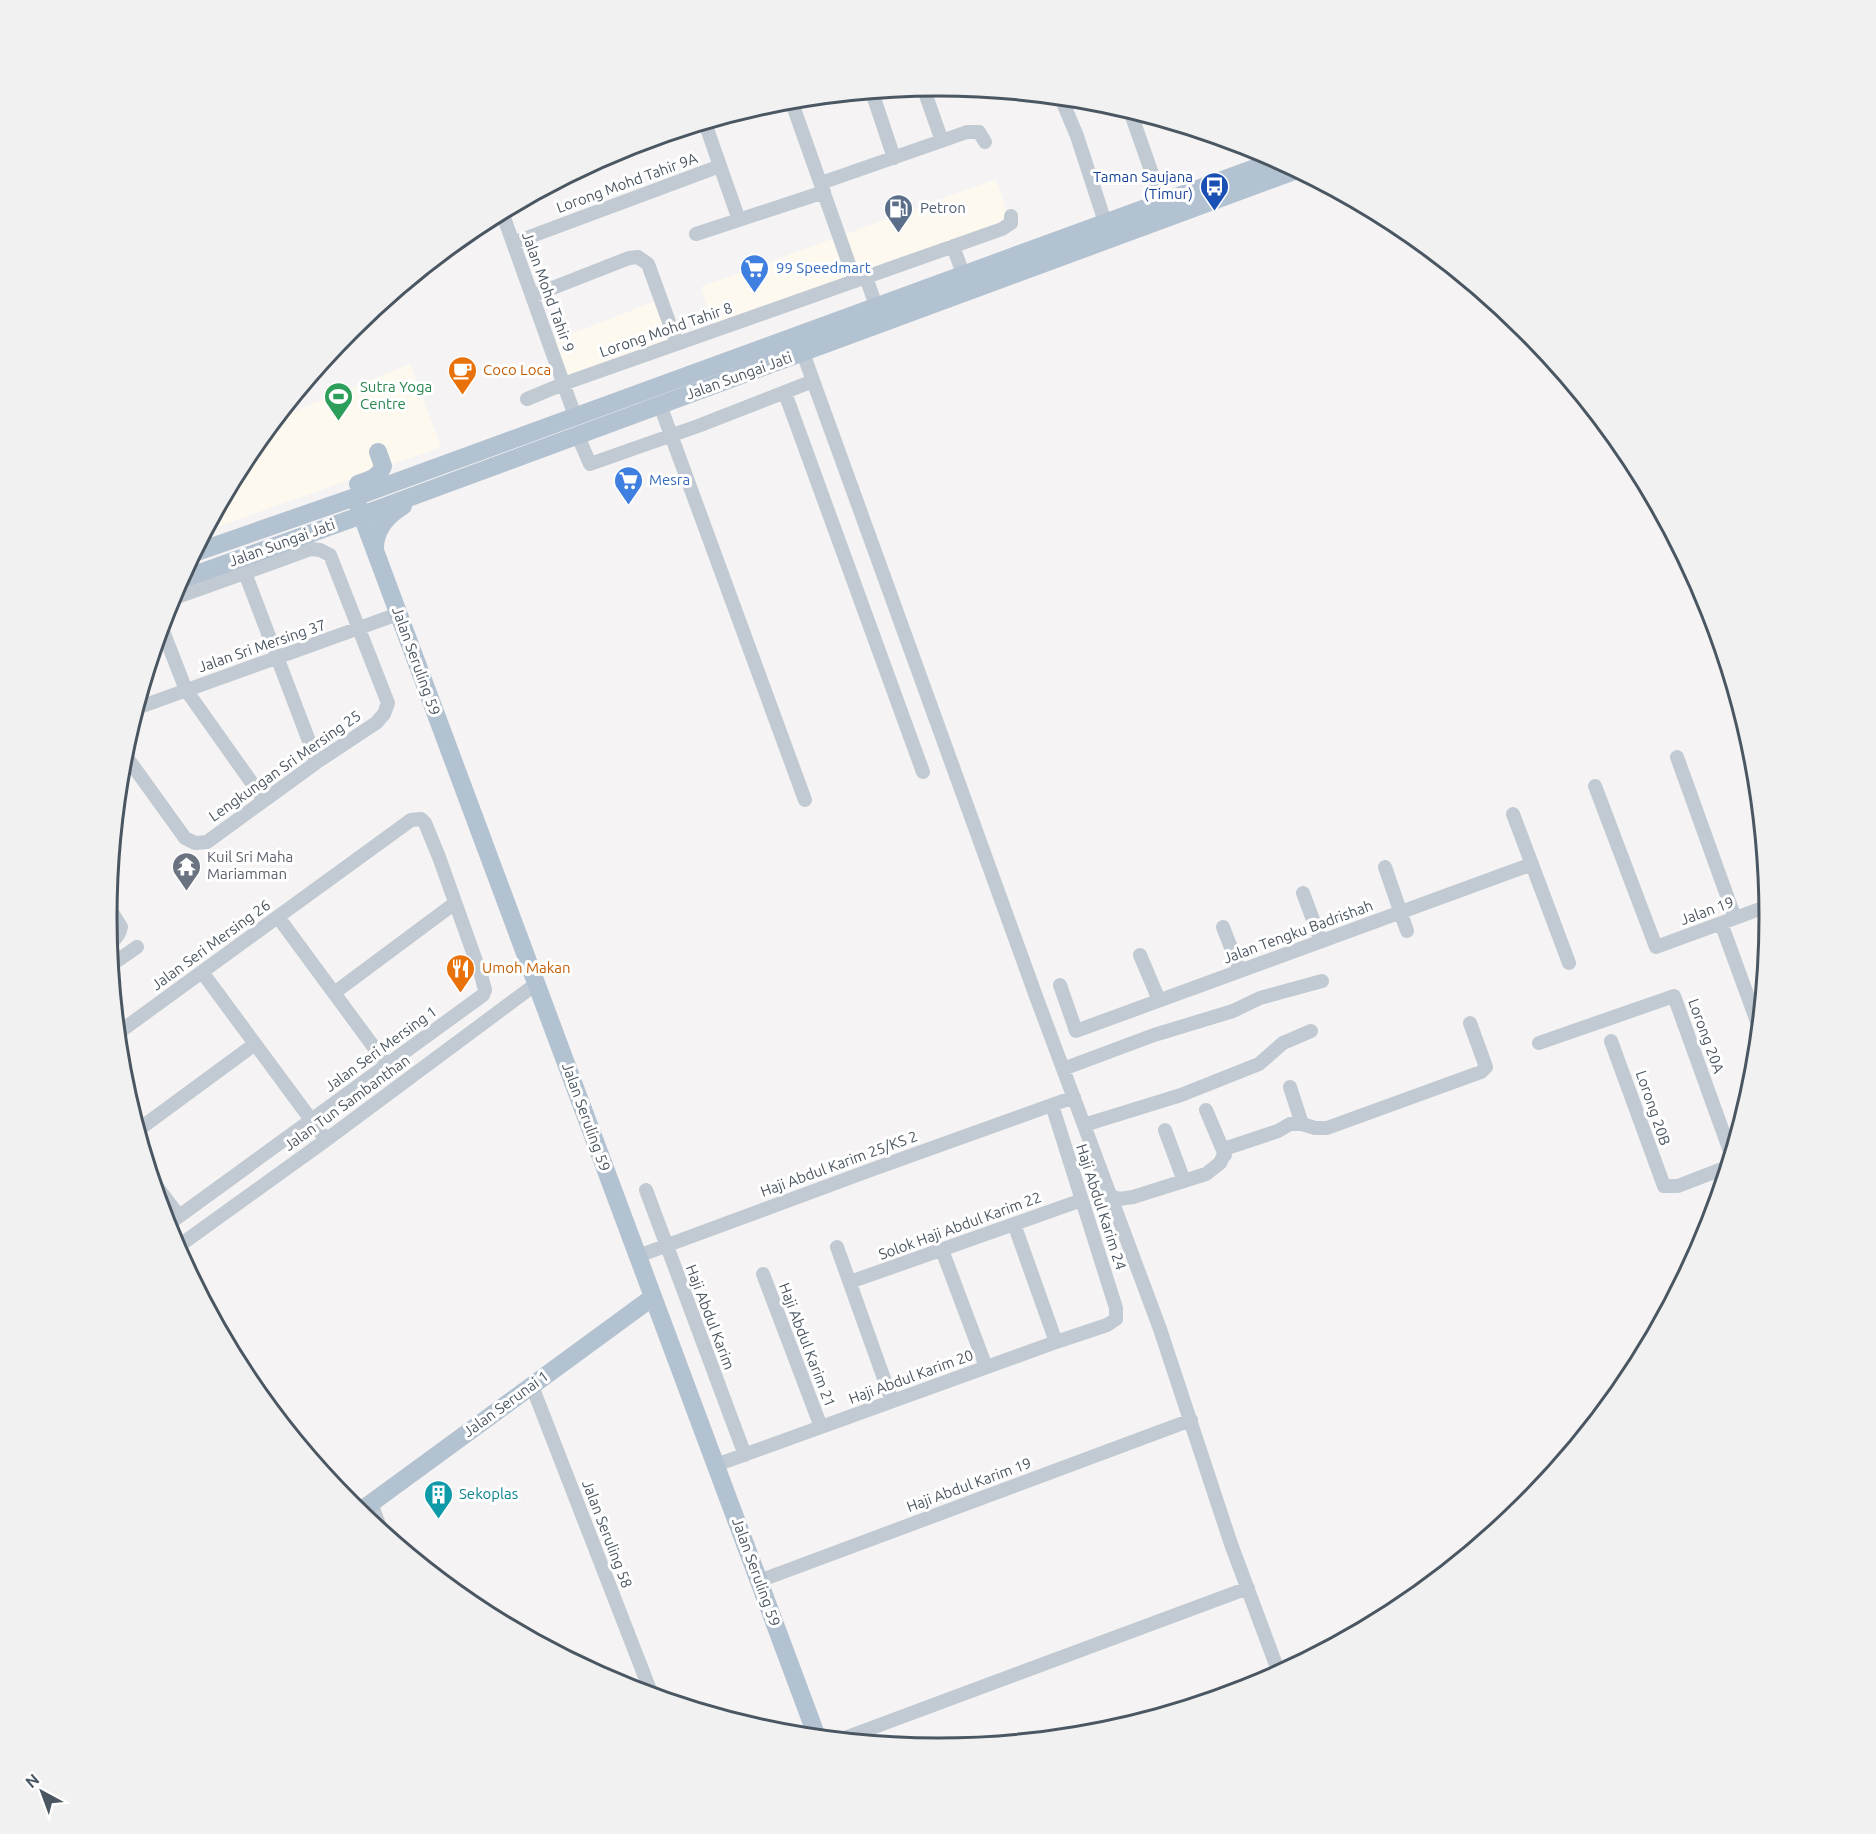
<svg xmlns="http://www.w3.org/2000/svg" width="1876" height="1834" viewBox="0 0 1876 1834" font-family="Ubuntu,sans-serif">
<rect width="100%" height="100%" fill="#f5f3f3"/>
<!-- commercial -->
<path fill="#fdf9ef" d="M996 179 1009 217 1004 223 714 327 701 287Z
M658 300 672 341 566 379 551 342Z
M410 364 441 447 206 531 247 455 277 418Z"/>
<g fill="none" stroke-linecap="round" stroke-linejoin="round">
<!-- minor -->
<path stroke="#c1cad2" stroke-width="14" d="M923 87 942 141
M872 92 894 158
M1061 98 1077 136 1105 222
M791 100 855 281
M1130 111 1162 202
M705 123 739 220
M821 183 967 132H979L985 142
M502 212 575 416
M696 234 824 192
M513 243 720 166
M953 246 963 274
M866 277 876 306
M532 296 629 258 638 257 648 264 677 344
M803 353 1037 999 1160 1329 1231 1544 1279 1673
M785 393 923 772
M527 399 563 384 1002 229 1011 223V216
M660 405 805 800
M578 436 590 464 698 426 813 381
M245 573 317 762
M161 626 186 690 264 800
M137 708 398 614
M123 752 185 838 195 843 207 842 317 762 376 723 384 714 388 703 330 555 320 550 311 549 169 600
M1677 757 1735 918
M1595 786 1656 947 1768 906
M1513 814 1569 963
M1385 867 1407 931
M1303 893 1321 941
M108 906 121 927C120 935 115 940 109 945
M278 917 387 1065
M1721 923 1759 1027
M1223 927 1240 971
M1140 955 1159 1000
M111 965 137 947
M202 972 326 1140
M1060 985 1076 1031 1532 864
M334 993 455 903
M118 1033 411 820 421 819 425 823 439 857 481 975 485 990 483 995 167 1225
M1611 1041 1664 1186H1678L1727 1167
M1539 1043 1674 996 1731 1154
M1063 1069 1154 1035 1233 1011 1260 998 1322 981
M1290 1087 1302 1124
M1206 1110 1225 1155
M1084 1125 1181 1095 1259 1064 1283 1043 1311 1031
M138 1130 255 1044
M1165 1130 1184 1181
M154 1183 179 1216
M646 1190 745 1455
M1111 1196 1119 1199 1133 1197 1206 1174 1220 1163 1227 1148 1278 1131 1290 1124H1302L1315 1128H1327L1481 1072 1486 1067 1470 1023
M1014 1224 1056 1342
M837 1247 892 1401
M176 1248 326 1140 536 984
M942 1250 986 1367
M638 1256 868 1171 1074 1097
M763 1274 821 1427
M850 1282 1082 1200
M532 1386 652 1695
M716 1465 1056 1342 1107 1325 1116 1319V1308L1052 1105
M371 1503 381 1530
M759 1581 1191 1420
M842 1739 1248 1588"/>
<!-- major -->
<path stroke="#b3c2d1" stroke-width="18" d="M358 484C369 480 379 478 383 466L378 452
M355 497 817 1737
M375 551C374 530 386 516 403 506
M194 553 355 497 1277 160
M180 580 362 515 1297 170
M359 1512 653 1297"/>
</g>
<!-- icons -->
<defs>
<symbol id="bus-pin" viewBox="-11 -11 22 30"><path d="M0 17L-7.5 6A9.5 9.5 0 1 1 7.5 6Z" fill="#1a4fb4" stroke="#fff"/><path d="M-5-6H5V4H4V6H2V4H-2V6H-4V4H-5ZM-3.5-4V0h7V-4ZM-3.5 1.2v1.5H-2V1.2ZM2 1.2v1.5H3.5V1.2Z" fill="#fff"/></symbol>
<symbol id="fuel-pin" viewBox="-11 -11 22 30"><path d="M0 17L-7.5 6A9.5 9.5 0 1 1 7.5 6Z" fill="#5c6f8a" stroke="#fff"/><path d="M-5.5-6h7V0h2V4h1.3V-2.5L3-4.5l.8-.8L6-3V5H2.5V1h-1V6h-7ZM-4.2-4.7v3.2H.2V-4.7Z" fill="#fff"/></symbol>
<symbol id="supermarket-pin" viewBox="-11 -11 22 30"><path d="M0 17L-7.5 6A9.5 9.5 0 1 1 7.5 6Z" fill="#3f7fe0" stroke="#fff"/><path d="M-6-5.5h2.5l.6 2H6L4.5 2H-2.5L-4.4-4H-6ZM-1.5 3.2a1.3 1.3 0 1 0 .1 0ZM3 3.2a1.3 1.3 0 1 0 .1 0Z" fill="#fff"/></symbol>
<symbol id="cafe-pin" viewBox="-11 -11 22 30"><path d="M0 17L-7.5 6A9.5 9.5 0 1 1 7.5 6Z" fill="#e8710a" stroke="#fff"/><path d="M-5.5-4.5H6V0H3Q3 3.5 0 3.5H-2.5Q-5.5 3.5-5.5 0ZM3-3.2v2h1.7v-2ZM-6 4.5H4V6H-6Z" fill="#fff"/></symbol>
<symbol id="stadium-pin" viewBox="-11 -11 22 30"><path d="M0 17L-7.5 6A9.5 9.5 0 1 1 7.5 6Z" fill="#2e9e5b" stroke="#fff"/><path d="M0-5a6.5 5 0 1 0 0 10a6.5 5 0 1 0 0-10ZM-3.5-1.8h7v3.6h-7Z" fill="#fff"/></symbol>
<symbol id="temple-pin" viewBox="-11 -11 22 30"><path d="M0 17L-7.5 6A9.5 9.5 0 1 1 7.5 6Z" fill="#6b7280" stroke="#fff"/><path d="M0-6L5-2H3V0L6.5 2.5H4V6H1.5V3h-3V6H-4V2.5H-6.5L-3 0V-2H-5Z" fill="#fff"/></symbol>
<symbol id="restaurant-pin" viewBox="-11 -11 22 30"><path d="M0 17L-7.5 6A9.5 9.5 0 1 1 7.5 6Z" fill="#e8710a" stroke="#fff"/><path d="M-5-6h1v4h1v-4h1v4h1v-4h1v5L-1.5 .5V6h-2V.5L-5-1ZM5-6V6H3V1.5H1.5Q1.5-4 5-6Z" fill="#fff"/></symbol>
<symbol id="building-pin" viewBox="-11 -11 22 30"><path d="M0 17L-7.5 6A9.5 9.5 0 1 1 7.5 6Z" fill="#0f9aa8" stroke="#fff"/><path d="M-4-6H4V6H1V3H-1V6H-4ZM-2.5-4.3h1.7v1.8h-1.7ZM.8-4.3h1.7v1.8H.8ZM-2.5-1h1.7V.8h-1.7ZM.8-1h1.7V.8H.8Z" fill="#fff"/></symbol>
</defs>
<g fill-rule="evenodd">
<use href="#bus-pin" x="1198" y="170" width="33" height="45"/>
<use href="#fuel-pin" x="882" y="192" width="33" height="45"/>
<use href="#supermarket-pin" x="738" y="252" width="33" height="45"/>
<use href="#cafe-pin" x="446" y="354" width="33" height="45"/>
<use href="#stadium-pin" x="322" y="380" width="33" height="45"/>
<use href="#supermarket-pin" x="612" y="464" width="33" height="45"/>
<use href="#temple-pin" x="170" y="850" width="33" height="45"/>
<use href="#restaurant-pin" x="444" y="952" width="33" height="45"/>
<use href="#building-pin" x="422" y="1478" width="33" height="45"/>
</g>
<g text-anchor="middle" stroke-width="6" stroke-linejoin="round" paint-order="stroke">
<!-- transit labels -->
<g font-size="15" fill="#164399" stroke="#fff" text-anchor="end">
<text x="1193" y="182">Taman Saujana<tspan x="1193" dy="17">(Timur)</tspan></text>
</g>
<!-- street labels -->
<g font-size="15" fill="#4a5661" stroke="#fff">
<text transform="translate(627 183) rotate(-20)" y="5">Lorong Mohd Tahir 9A</text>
<text transform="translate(548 292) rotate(70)" y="5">Jalan Mohd Tahir 9</text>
<text transform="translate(666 330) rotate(-19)" y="5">Lorong Mohd Tahir 8</text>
<text transform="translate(739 376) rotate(-20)" y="5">Jalan Sungai Jati</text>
<text transform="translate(282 543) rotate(-20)" y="5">Jalan Sungai Jati</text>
<text transform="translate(262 646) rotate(-19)" y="5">Jalan Sri Mersing 37</text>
<text transform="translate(416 661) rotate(70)" y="5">Jalan Seruling 59</text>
<text transform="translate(285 766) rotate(-35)" y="5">Lengkungan Sri Mersing 25</text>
<text transform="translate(1707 911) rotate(-20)" y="5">Jalan 19</text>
<text transform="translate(1298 932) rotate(-20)" y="5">Jalan Tengku Badrishah</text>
<text transform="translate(211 945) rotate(-36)" y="5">Jalan Seri Mersing 26</text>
<text transform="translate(1706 1036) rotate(70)" y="5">Lorong 20A</text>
<text transform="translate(381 1049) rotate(-36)" y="5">Jalan Seri Mersing 1</text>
<text transform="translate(347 1103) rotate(-36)" y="5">Jalan Tun Sambanthan</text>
<text transform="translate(1653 1108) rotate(71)" y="5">Lorong 20B</text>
<text transform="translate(586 1117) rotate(70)" y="5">Jalan Seruling 59</text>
<text transform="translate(839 1164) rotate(-20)" y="5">Haji Abdul Karim 25/KS 2</text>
<text transform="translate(1101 1207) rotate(72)" y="5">Haji Abdul Karim 24</text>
<text transform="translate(960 1226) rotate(-20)" y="5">Solok Haji Abdul Karim 22</text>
<text transform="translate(710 1317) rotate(69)" y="5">Haji Abdul Karim</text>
<text transform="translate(807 1345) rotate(69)" y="5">Haji Abdul Karim 21</text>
<text transform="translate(911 1377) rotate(-20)" y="5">Haji Abdul Karim 20</text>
<text transform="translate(506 1404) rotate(-36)" y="5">Jalan Serunai 1</text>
<text transform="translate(969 1485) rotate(-20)" y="5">Haji Abdul Karim 19</text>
<text transform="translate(607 1534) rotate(69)" y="5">Jalan Seruling 58</text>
<text transform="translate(756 1572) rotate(70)" y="5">Jalan Seruling 59</text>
</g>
<!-- service labels -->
<g font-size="15" fill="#4e5e75" stroke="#fff" text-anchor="start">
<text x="920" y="213">Petron</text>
</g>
<!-- shop labels -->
<g font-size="15" fill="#366cbe" stroke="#fff" text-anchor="start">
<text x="776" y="273">99 Speedmart</text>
<text x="649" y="485">Mesra</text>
</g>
<!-- food labels -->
<g font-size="15" fill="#c56008" stroke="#fff" text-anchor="start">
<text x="483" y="375">Coco Loca</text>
<text x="482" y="973">Umoh Makan</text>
</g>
<!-- leisure labels -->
<g font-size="15" fill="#27864d" stroke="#fff" text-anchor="start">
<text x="360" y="392">Sutra Yoga<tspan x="360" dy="17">Centre</tspan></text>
</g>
<!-- worship labels -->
<g font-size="15" fill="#5b616d" stroke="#fff" text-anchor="start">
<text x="207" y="862">Kuil Sri Maha<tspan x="207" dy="17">Mariamman</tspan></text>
</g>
<!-- culture labels -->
<g font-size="15" fill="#0d838f" stroke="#fff" text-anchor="start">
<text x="459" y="1499">Sekoplas</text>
</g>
</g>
<!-- crop -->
<path d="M0 0H1876V1834H0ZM117 917a821 821 0 1 1 1642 0a821 821 0 1 1-1642 0Z" fill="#f1f1f2" fill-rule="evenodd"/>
<path fill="none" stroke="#4a5661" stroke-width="3" d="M117 917a821 821 0 1 1 1642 0a821 821 0 1 1-1642 0Z"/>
<!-- north arrow -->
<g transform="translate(42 1792) rotate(319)" stroke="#ffffff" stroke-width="4.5" paint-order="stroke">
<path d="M0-4.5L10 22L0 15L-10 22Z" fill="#4a5661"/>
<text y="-9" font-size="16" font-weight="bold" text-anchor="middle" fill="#4a5661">N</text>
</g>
</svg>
